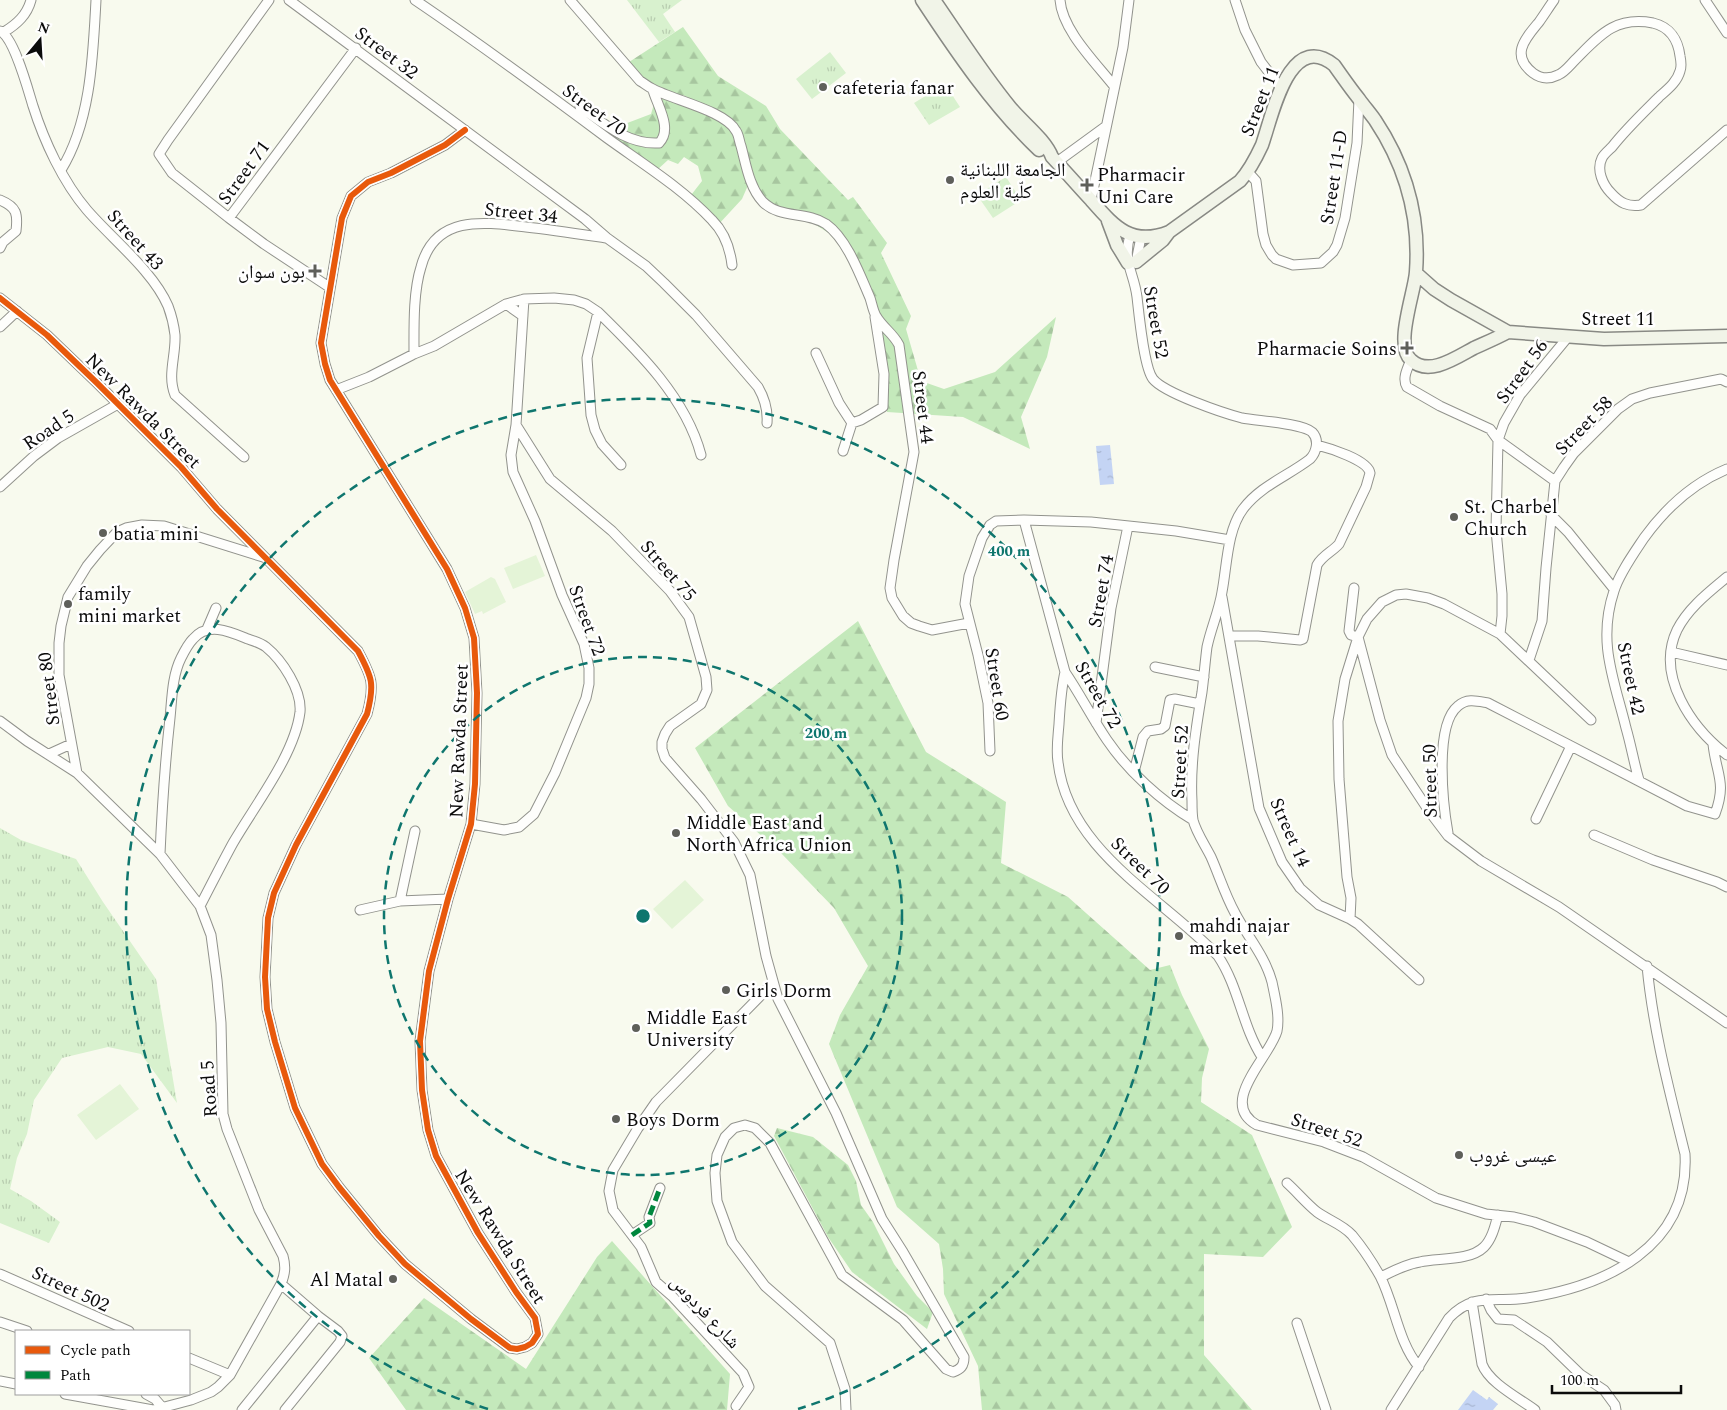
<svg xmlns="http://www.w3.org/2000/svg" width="1727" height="1410" viewBox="0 0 1727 1410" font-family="Spectral,'Noto Naskh Arabic',serif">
<defs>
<pattern id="grass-tufts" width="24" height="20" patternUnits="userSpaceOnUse" patternTransform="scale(1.25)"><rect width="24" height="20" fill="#d8f1ce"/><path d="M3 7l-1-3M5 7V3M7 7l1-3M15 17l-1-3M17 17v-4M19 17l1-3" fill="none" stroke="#b8cdb0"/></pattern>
<pattern id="forest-firs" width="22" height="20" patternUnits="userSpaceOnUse" patternTransform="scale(1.25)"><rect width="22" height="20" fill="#c4e9bb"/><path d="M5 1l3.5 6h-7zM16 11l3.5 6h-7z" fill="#a7c69f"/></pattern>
<pattern id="water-ripples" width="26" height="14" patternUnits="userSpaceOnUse" patternTransform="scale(1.25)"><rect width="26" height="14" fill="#c4d4f4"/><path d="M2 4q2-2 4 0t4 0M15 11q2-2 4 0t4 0" fill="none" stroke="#a7b5d0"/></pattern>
</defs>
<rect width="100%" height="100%" fill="#f8faee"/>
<!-- grass -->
<path fill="url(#grass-tufts)" d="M627 0H682L663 14 675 32 659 42Z
M830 52 846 73 812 99 796 79Z
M945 84 960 107 929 125 914 103Z
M1006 177 1021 200 993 218 977 195Z
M0 828 21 840 76 859 103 902 156 979 177 1103 141 1054 108 1047 62 1058 34 1100 27 1134 17 1158 10 1189 31 1201 60 1222 49 1243 0 1223Z"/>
<!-- forest -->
<path fill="url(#forest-firs)" d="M683 27 718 76 766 106 780 129 848 200 853 197 887 243 881 253 911 316 906 329 921 381 944 389 995 372 1056 317 1047 357 1021 417 1030 449 963 417 887 412 878 314 843 242 808 220 775 215 760 193 736 122 683 95 677 99 731 127 749 183 742 199 718 225 688 199 702 181 698 166 684 157 678 164 668 160 657 170 601 133 651 114 657 94 626 64Z
M858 621 926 752 1006 802 1001 863 1068 897 1150 970 1170 965 1182 995 1209 1049 1202 1078 1201 1102 1252 1135 1292 1227 1263 1257 1204 1254V1355L1252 1410H982L978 1366 944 1294 943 1269 939 1244 897 1207 829 1044 840 1015 868 966 834 908 781 853 728 806 695 748Z
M777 1128 813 1137 848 1165 856 1181 861 1205 873 1222 894 1264 917 1296 933 1312 927 1329 852 1272 828 1237 774 1136Z
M612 1241 730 1374 727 1410H406L369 1358 424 1298 526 1369 597 1257Z"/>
<!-- pitch -->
<path fill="#e4f4d7" d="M536 555 545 576 513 589 504 568Z
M491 577 495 579 506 602 483 614 482 611 475 614 465 592Z
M685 880 704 900 672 929 653 909Z
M120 1084 139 1109 96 1140 77 1115Z"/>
<!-- water -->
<path fill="url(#water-ripples)" d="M1110 445 1114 484 1100 485 1096 446Z
M1473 1390 1487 1400 1489 1397 1498 1404 1493 1410H1458Z"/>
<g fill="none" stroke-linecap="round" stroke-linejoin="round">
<defs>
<path id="street" d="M269 0 168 140 159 154 172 173 229 218 264 244 329 287
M289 0 585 219 607 238 646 266 664 283 696 315 758 387C765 399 768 410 767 423
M415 0C480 44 544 91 607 138 643 164 682 188 712 220 724 232 730 248 732 265
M570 0 640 81C644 83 648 87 653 89 673 100 726 111 736 131 739 135 739 141 741 146 746 164 749 187 763 202 780 219 806 211 826 224 847 239 860 275 870 298 872 304 873 311 876 316 882 327 893 333 899 345L914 452 894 560 890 588 892 598 903 616 911 623 919 626 932 630 969 623
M1060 0C1062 30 1096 63 1114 86
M1235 0 1245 30 1261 62 1281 88
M1554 0C1549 7 1544 15 1539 22 1525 39 1510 55 1533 73 1541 79 1550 79 1558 75 1565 72 1570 65 1575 60 1600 35 1615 16 1653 23 1670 27 1678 40 1680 56 1681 61 1682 66 1680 71 1677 82 1668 89 1659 97 1643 113 1626 129 1612 147 1609 150 1604 154 1602 158 1596 170 1603 185 1611 193 1620 203 1628 207 1641 205L1727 130
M1705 0 1727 33
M0 31C14 37 28 90 33 106 44 141 63 182 87 210 112 239 153 271 168 306 171 314 174 326 175 335 176 356 167 375 175 395L244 457
M4 32C17 24 27 15 31 0
M580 107C603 123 628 145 659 143 673 129 657 105 653 90
M1057 162 1105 127
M61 170C91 122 93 55 96 0
M1248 172 1256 181 1263 234 1266 245 1272 255 1276 259 1293 265 1321 263 1333 252 1337 245 1345 218 1357 143 1359 99
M0 200C17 207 18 214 16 231L3 242 0 248
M1091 200 1123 47 1129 0
M229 218 356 48
M1130 235C1122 262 1134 272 1137 297 1139 314 1144 368 1153 379 1164 393 1223 413 1242 418 1258 421 1302 423 1312 432 1320 440 1316 453 1310 459 1288 476 1260 486 1243 509 1227 530 1227 566 1222 592 1219 611 1211 628 1207 647 1205 662 1204 677 1202 692 1196 728 1190 764 1192 801 1192 807 1192 814 1193 820 1196 832 1205 845 1211 857 1219 875 1225 895 1235 913 1247 936 1265 956 1272 982 1275 997 1280 1016 1277 1031 1270 1057 1217 1103 1257 1125L1324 1142 1363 1157 1436 1198 1486 1214 1514 1217 1534 1222 1587 1242 1629 1262
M1136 262 1141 237
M0 298 47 335 97 383 181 467 217 509 358 651C372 677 375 684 367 714L296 845 274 893 268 918 265 977 267 1009 275 1042 295 1108 322 1164 339 1187 379 1236 405 1264 471 1319 510 1348 517 1349 525 1347 532 1343 538 1334 535 1318 516 1292 478 1233 436 1156 428 1130 422 1090 420 1041 429 971 448 899 471 824 475 784 477 693 474 638 465 608 447 569 330 380 325 364 321 343 342 218 351 196 368 182 391 173 445 145 465 130
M524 299 516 425 550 479 612 531 670 591 689 617 706 677 707 690 701 704 670 726 665 734 662 742V749L665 758 701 799 734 842 750 875 766 956 778 999 836 1113 882 1219 903 1252 964 1357C964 1366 961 1369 953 1372L946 1369 903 1320 842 1275 770 1143 755 1128 745 1125 734 1128 725 1137 717 1155 715 1173 717 1201 732 1242 765 1286 830 1343 845 1389 846 1410
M506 304 523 316
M598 312 587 358 591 415 595 430 602 444 621 465
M0 327 17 311
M816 353 839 403 852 423 861 420 883 407 884 374 875 317
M414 354C414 328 413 292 421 267 435 214 485 222 526 227 553 230 579 234 606 238
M1411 360C1407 369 1402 379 1407 387L1440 406 1490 429 1498 440 1555 481
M336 390 369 377 414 354 434 346 506 304 524 299 554 298 574 300 586 304 598 312C639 352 686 398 701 455
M843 451 852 423
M0 487 34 456 58 438 118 404
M1551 515 1568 532 1614 589
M1024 520 1065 672C1080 694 1092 718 1107 740 1128 771 1161 801 1193 820
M1727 577C1709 592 1688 608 1677 630 1655 676 1692 728 1727 755
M1354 588 1349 631 1351 635 1358 637
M1222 597 1259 808 1282 862 1300 888 1319 905 1350 919 1351 898 1347 877 1339 779 1338 721 1345 679 1358 637 1367 619 1382 602 1396 595 1406 594 1428 598 1444 604 1500 634 1591 720
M207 629 216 608
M1500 634 1502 616V594L1496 530 1498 440 1504 423 1520 395 1568 337
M1230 636H1258L1300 640 1303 639 1317 565C1323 555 1332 552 1339 544L1366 487 1370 473C1368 460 1329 448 1317 445
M1358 637 1380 720 1392 755 1429 811 1448 836 1481 861 1559 907 1727 1023
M1671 652 1727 665
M1529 660 1542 621 1546 568 1555 481 1564 467 1574 453 1618 409 1632 399 1650 393 1721 379 1727 382
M1155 667 1204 677
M1065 672C1061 689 1060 707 1059 724 1058 737 1056 750 1058 762 1068 851 1162 897 1218 956 1239 987 1242 1026 1262 1057
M0 721 27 741 77 773 160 854 200 906 211 935 217 980 221 1023 223 1114 227 1129 259 1210 283 1256C286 1267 285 1274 281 1284L230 1375 218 1387 211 1392 191 1400 153 1410
M1096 723 1111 608 1128 526
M990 751 988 703 978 655 965 604 969 576 982 538 990 525 996 521 1024 520 1091 522 1176 531 1230 540
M49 754 71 744
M1134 772 1143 737 1148 731 1161 729 1165 726 1170 700 1175 699 1200 704
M77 773 59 675V643L61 626 68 597 87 566 100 550 117 532 126 528 142 525 164 526 263 557
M1639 780C1634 763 1631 745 1626 728 1614 679 1597 642 1614 591 1619 574 1634 553 1644 538 1665 509 1693 483 1727 469
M1536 819 1571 746
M471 824 504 830 519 827 534 814 555 773 586 698 589 684V668L584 644 562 595 535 521 513 472 511 455 516 425
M1448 833C1443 805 1434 725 1458 706 1467 698 1477 701 1488 703L1687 806 1715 814C1727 782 1716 774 1713 744
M1594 835 1653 860 1717 882 1727 887
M160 854C162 808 165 763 170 718 172 699 172 676 181 658 184 652 188 644 193 639 208 621 231 632 248 639 254 641 261 643 266 647 282 660 302 690 300 712 295 754 255 805 233 843 222 863 211 885 200 906
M400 901 415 831
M360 910 400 901 448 899
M1350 919 1358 924 1419 980
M1287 1183C1297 1192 1306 1203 1317 1212 1328 1220 1342 1224 1352 1235 1362 1247 1372 1262 1380 1276 1395 1305 1398 1342 1419 1367
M632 1235 650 1223 649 1217 660 1188
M0 1274 129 1331
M1381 1277C1393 1271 1406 1264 1420 1262 1438 1258 1470 1261 1484 1247 1492 1239 1495 1226 1498 1215
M281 1284 318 1316 338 1331 342 1336 340 1342 285 1410
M1486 1299 1491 1310 1498 1319 1514 1320 1547 1342 1580 1374 1604 1390 1615 1405 1616 1410
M1472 1302 1482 1364C1489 1383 1519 1398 1535 1410
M0 1322 27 1331
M1297 1323 1326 1410
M189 1358 230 1375
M0 1381 16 1384
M65 1394 153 1410
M146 1394 155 1399 162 1407
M736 1406 749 1387 743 1373 672 1296 656 1282 641 1247 613 1210 609 1191 613 1170 638 1128 656 1102 773 983
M242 1410 318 1316
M1391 1410 1449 1318C1475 1291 1496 1303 1527 1298 1606 1286 1690 1247 1685 1154 1670 1093 1653 1030 1647 966"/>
<path id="secondary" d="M922 0C957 53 993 106 1039 150
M934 0C959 36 982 73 1010 107 1022 122 1045 139 1052 157 1065 171 1078 186 1091 200 1114 226 1131 247 1169 232L1240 181C1250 170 1256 158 1262 145 1272 117 1289 29 1334 65 1342 76 1350 88 1359 99 1364 106 1370 113 1375 120 1405 165 1420 217 1416 272 1415 291 1394 346 1411 360 1429 377 1457 357 1474 348 1485 343 1497 338 1508 332
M1108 221 1117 245 1128 263
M1136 262 1163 240 1169 232
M1416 273 1434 289 1451 300 1508 332 1604 339 1727 336"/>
</defs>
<!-- street casing -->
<use href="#street" stroke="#92938d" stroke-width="11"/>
<!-- secondary casing -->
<use href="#secondary" stroke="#888984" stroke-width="15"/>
<!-- street -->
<use href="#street" stroke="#fefefc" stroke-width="9"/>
<!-- secondary -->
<use href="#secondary" stroke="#f1f4e8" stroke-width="12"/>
<!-- quiet -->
<path stroke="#00873e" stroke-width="5" stroke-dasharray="10 5" stroke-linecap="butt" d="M632 1235 650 1223 649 1217 660 1188"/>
<defs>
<path id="cycleway" d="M0 298 47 335 97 383 181 467 217 509 358 651C372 677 375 684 367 714L296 845 274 893 268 918 265 977 267 1009 275 1042 295 1108 322 1164 339 1187 379 1236 405 1264 471 1319 510 1348 517 1349 525 1347 532 1343 538 1334 535 1318 516 1292 478 1233 436 1156 428 1130 422 1090 420 1041 429 971 448 899 471 824 475 784 477 693 474 638 465 608 447 569 330 380 325 364 321 343 342 218 351 196 368 182 391 173 445 145 465 130"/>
</defs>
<!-- cycleway casing -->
<use href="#cycleway" stroke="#fff" stroke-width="9"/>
<!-- cycleway -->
<use href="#cycleway" stroke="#e8590c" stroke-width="6"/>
</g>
<!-- distance rings -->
<g fill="none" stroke="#0f766e" stroke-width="2.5" stroke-dasharray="9 6">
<circle cx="643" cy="916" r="259"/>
<path d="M488 1409A517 517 0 1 1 798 1409"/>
</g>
<!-- markers -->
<g fill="#5e5f5a" stroke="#fff" stroke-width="2">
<circle cx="823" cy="87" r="5"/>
<circle cx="950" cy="180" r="5"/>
<path d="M1084.5 177.5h5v5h5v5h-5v5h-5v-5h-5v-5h5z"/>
<path d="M312.5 263.5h5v5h5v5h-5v5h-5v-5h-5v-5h5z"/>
<path d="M1404.5 340.5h5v5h5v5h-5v5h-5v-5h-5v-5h5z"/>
<circle cx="1454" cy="517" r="5"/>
<circle cx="103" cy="533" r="5"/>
<circle cx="68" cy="604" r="5"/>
<circle cx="676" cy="833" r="5"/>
<circle cx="1179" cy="936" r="5"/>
<circle cx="726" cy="990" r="5"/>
<circle cx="636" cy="1028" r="5"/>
<circle cx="616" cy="1119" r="5"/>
<circle cx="1459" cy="1155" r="5"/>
<circle cx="393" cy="1279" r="5"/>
</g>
<g text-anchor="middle" stroke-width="5" stroke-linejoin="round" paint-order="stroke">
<!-- street labels -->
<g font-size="19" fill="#0b0b0b" stroke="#fff">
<text transform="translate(387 52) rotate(37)" y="7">Street 32</text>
<text transform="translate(1259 101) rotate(-68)" y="7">Street 11</text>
<text transform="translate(595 109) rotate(36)" y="7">Street 70</text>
<text transform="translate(243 172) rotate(-54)" y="7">Street 71</text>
<text transform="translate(1333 177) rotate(-81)" y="7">Street 11-D</text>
<text transform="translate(521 212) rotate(6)" y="7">Street 34</text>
<text transform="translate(136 239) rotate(48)" y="7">Street 43</text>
<text x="1618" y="325">Street 11</text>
<text transform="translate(1157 322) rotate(80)" y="7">Street 52</text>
<text transform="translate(1521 371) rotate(-54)" y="7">Street 56</text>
<text transform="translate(924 407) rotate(83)" y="7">Street 44</text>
<text transform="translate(144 410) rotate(45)" y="7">New Rawda Street</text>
<text transform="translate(1583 425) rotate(-46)" y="7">Street 58</text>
<text transform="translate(48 429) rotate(-34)" y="7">Road 5</text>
<text transform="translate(669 570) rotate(49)" y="7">Street 75</text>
<text transform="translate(1100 591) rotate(-80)" y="7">Street 74</text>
<text transform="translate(588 620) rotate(70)" y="7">Street 72</text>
<text transform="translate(1632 678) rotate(78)" y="7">Street 42</text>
<text transform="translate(998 684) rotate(81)" y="7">Street 60</text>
<text transform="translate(48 689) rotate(-97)" y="7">Street 80</text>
<text transform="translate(1099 694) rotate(60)" y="7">Street 72</text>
<text transform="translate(458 741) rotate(-88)" y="7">New Rawda Street</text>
<text transform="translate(1179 762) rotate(-87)" y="7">Street 52</text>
<text transform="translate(1429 781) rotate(-91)" y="7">Street 50</text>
<text transform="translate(1291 832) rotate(66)" y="7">Street 14</text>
<text transform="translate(1141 865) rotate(44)" y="7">Street 70</text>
<text transform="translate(208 1089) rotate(-94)" y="7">Road 5</text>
<text transform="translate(1327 1129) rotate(18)" y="7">Street 52</text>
<text transform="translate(501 1236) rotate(58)" y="7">New Rawda Street</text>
<text transform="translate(71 1288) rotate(25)" y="7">Street 502</text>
<text transform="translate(706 1311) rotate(47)" y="7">شارع فردوس</text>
</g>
<!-- poi labels -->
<g font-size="19" fill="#0b0b0b" stroke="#fff" text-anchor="start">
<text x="833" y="94">cafeteria fanar</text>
<text x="960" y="176">الجامعة اللبنانية<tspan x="960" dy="22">كلّية العلوم</tspan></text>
<text x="1097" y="181">Pharmacir<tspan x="1097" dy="22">Uni Care</tspan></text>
<text x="305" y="278" text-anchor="end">بون سوان</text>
<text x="1397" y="355" text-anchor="end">Pharmacie Soins</text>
<text x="1464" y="513">St. Charbel<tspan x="1464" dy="22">Church</tspan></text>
<text x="113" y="540">batia mini</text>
<text x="78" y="600">family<tspan x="78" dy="22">mini market</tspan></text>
<text x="686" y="829">Middle East and<tspan x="686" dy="22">North Africa Union</tspan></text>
<text x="1189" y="932">mahdi najar<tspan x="1189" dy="22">market</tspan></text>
<text x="736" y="997">Girls Dorm</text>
<text x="646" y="1024">Middle East<tspan x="646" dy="22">University</tspan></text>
<text x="626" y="1126">Boys Dorm</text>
<text x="1469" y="1162">عيسى غروب</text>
<text x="383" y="1286" text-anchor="end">Al Matal</text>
</g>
</g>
<circle cx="643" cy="916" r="8" fill="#0f766e" stroke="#fff" stroke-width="2.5"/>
<g font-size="15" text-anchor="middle" font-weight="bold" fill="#0f766e" stroke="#fff" stroke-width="5" stroke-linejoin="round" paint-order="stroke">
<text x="1009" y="556">400 m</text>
<text x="826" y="738">200 m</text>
</g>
<!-- legend -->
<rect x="15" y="1330" width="175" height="65" fill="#ffffff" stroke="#9d9d9d"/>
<rect x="25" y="1346" width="25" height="8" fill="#e8590c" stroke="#9d9d9d"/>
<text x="60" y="1355" font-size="15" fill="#0b0b0b">Cycle path</text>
<rect x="25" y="1371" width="25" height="8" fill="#00873e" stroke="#9d9d9d"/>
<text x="60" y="1380" font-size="15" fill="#0b0b0b">Path</text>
<!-- north arrow -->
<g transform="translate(40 40) rotate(18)" stroke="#ffffff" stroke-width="4" paint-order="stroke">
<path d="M0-4L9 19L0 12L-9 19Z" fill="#0b0b0b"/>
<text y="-8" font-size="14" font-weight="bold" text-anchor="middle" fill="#0b0b0b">N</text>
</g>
<!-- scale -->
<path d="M1552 1385v8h129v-8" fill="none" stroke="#0b0b0b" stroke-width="2.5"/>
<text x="1560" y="1385" font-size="15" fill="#0b0b0b" stroke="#ffffff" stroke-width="4" paint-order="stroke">100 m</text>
</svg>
